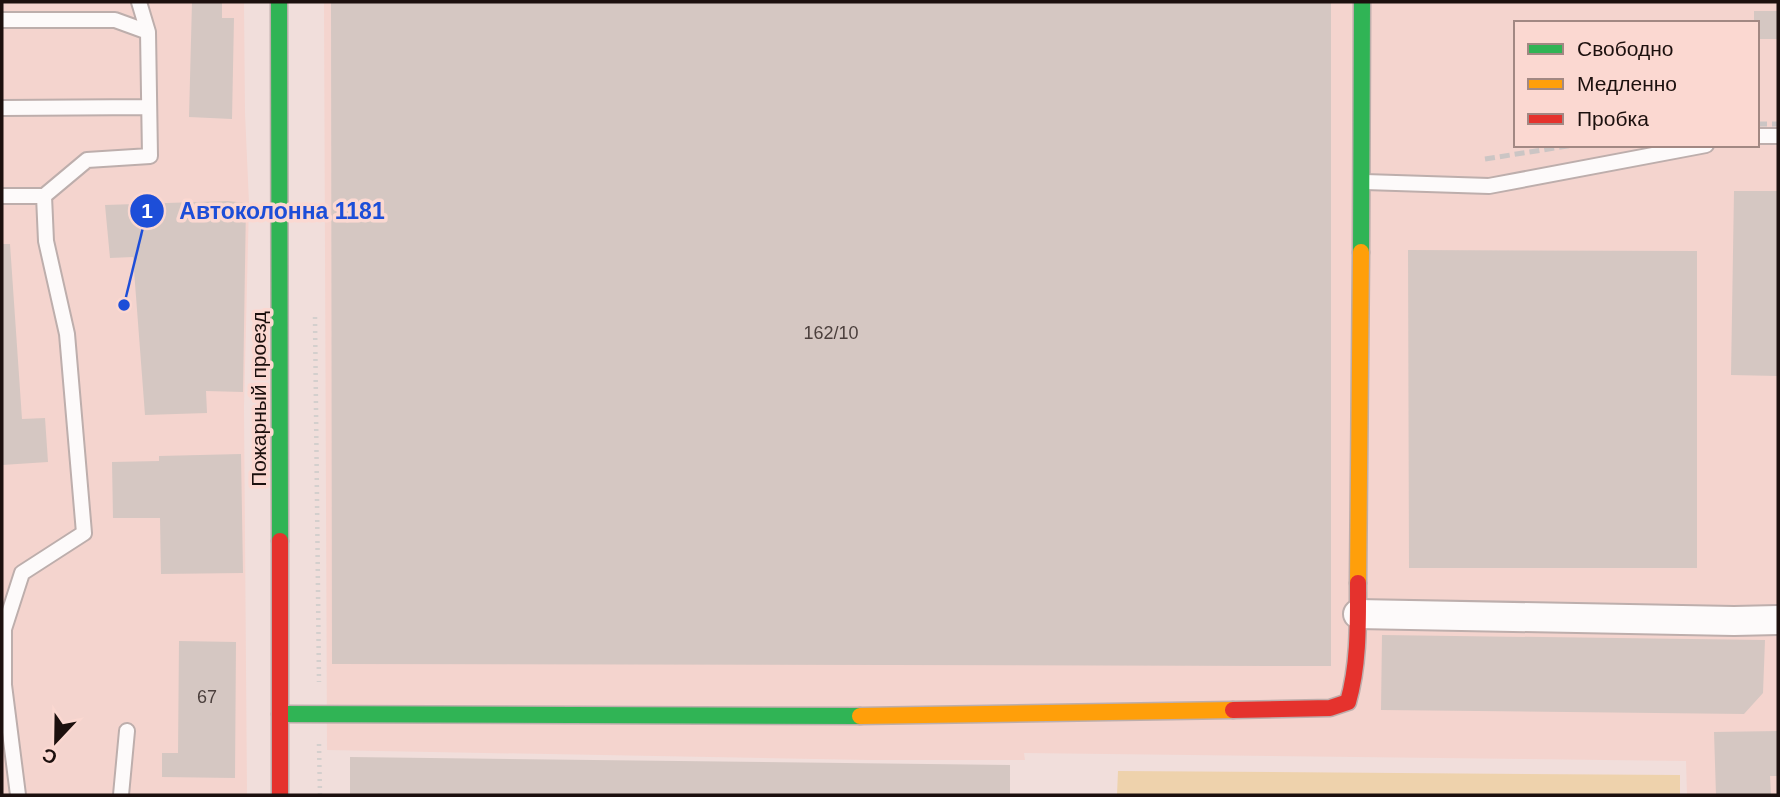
<svg xmlns="http://www.w3.org/2000/svg" width="1780" height="797" viewBox="0 0 1780 797" font-family="Helvetica,sans-serif">
<rect width="100%" height="100%" fill="#f1dedb"/>
<!-- built -->
<path fill="#f4d4ce" fill-rule="evenodd" d="M2 2H244L245 113 249 203 244 407 247 795H2Z
M324 2H1778V795H1687L1686 761 1024 753 1025 760H869L327 750ZM1516 23H1757V145H1516Z"/>
<!-- green -->
<path fill="#eed2ac" d="M1118 771 1680 775V795H1117Z"/>
<!-- building -->
<path fill="#d5c7c2" d="M192 2H222V18H234L232 119 189 117Z
M331 2H1331V666L332 664Z
M1754 11H1778V39H1757V23H1754Z
M1734 191H1778V376L1731 375Z
M228 201 246 203 243 392 206 391 207 413 145 415 133 257 110 258 105 205Z
M2 244H10L22 419 45 418 48 462 2 465Z
M1408 250 1697 251V568H1409Z
M241 454 243 573 161 574 160 518H113L112 462 159 461V456Z
M1382 635 1765 640 1763 693 1744 714 1381 710Z
M179 641 236 642 235 778 162 777V753H178Z
M1778 731V776H1770L1771 795H1716L1714 732Z
M350 757 1010 765V795H350Z"/>
<g fill="none" stroke-linecap="round" stroke-linejoin="round">
<defs>
<path id="lane" d="M2 20H115L148 32
M2 108 149 107
M1757 136H1778
M1365 182 1489 186 1706 145
M2 196H44
M18 795 4 685V629L22 573 84 533 67 334 46 241 44 196 87 160 150 156 148 32 139 2
M121 795 127 731"/>
<path id="street" d="M1358 614 1734 621 1778 620"/>
<path id="fast" d="M279 2 280 541
M1361 252 1362 2
M280 714 860 716"/>
<path id="slow" d="M1358 583 1361 252
M860 716 1233 710"/>
<path id="jam" d="M280 541V795
M1233 710 1330 708 1348 702C1359 664 1358 622 1358 583"/>
</defs>
<!-- lane casing -->
<use href="#lane" stroke="#bdaeac" stroke-width="18"/>
<!-- street casing -->
<use href="#street" stroke="#bdaeac" stroke-width="32"/>
<!-- fast casing -->
<use href="#fast" stroke="#bdaeac" stroke-width="19"/>
<!-- slow casing -->
<use href="#slow" stroke="#bdaeac" stroke-width="19"/>
<!-- jam casing -->
<use href="#jam" stroke="#bdaeac" stroke-width="19"/>
<!-- path -->
<path stroke="#d4cfcd" stroke-width="4.5" stroke-dasharray="2 5" stroke-linecap="butt" d="M315 317 319 682
M319 744 320 795"/>
<!-- lane -->
<use href="#lane" stroke="#fdfafa" stroke-width="14"/>
<!-- street -->
<use href="#street" stroke="#fdfafa" stroke-width="28"/>
<!-- fast -->
<use href="#fast" stroke="#30b455" stroke-width="16"/>
<!-- slow -->
<use href="#slow" stroke="#ff9f0a" stroke-width="16"/>
<!-- jam -->
<use href="#jam" stroke="#e5322d" stroke-width="16"/>
<!-- rail -->
<path stroke="#cbc5c4" stroke-width="5" stroke-dasharray="10 5" stroke-linecap="butt" d="M1757 124H1778
M1485 159 1574 145"/>
</g>
<g text-anchor="middle" stroke-width="7" stroke-linejoin="round" paint-order="stroke">
<!-- number labels -->
<g font-size="18" fill="#4b3f3c">
<text x="831" y="339">162/10</text>
<text x="207" y="703">67</text>
</g>
<!-- street labels -->
<g font-size="21" fill="#1c100e" stroke="#fbd8d1">
<text transform="translate(259 399) rotate(-90)" y="7">Пожарный проезд</text>
</g>
</g>
<!-- callouts -->
<path fill="none" stroke="#1d4ed8" stroke-width="2.5" d="M124 305L147 211"/>
<g fill="#1d4ed8" stroke="#fbd8d1" stroke-width="2.5">
<circle cx="124" cy="305" r="7"/>
<circle cx="147" cy="211" r="18"/>
</g>
<g font-size="21" text-anchor="middle" font-weight="bold" fill="#fff">
<text x="147" y="218">1</text>
</g>
<g font-size="23" text-anchor="middle" font-weight="bold" fill="#1d4ed8" stroke="#fbd8d1" stroke-width="7" stroke-linejoin="round" paint-order="stroke">
<text x="282" y="219">Автоколонна 1181</text>
</g>
<!-- border -->
<rect width="1780" height="797" fill="none" stroke="#1c100e" stroke-width="7"/>
<!-- legend -->
<rect x="1514" y="21" width="245" height="126" fill="#fbd8d1" stroke="#a28883" stroke-width="2"/>
<rect x="1528" y="44" width="35" height="10" fill="#30b455" stroke="#a28883" stroke-width="2"/>
<text x="1577" y="56" font-size="21" fill="#1c100e">Свободно</text>
<rect x="1528" y="79" width="35" height="10" fill="#ff9f0a" stroke="#a28883" stroke-width="2"/>
<text x="1577" y="91" font-size="21" fill="#1c100e">Медленно</text>
<rect x="1528" y="114" width="35" height="10" fill="#e5322d" stroke="#a28883" stroke-width="2"/>
<text x="1577" y="126" font-size="21" fill="#1c100e">Пробка</text>
<!-- north arrow -->
<g transform="translate(56 741) rotate(202)" stroke="#fbd8d1" stroke-width="5" paint-order="stroke">
<path d="M0-5L12 26L0 18L-12 26Z" fill="#1c100e"/>
<text y="-10" font-size="19" font-weight="bold" text-anchor="middle" fill="#1c100e">С</text>
</g>
</svg>
